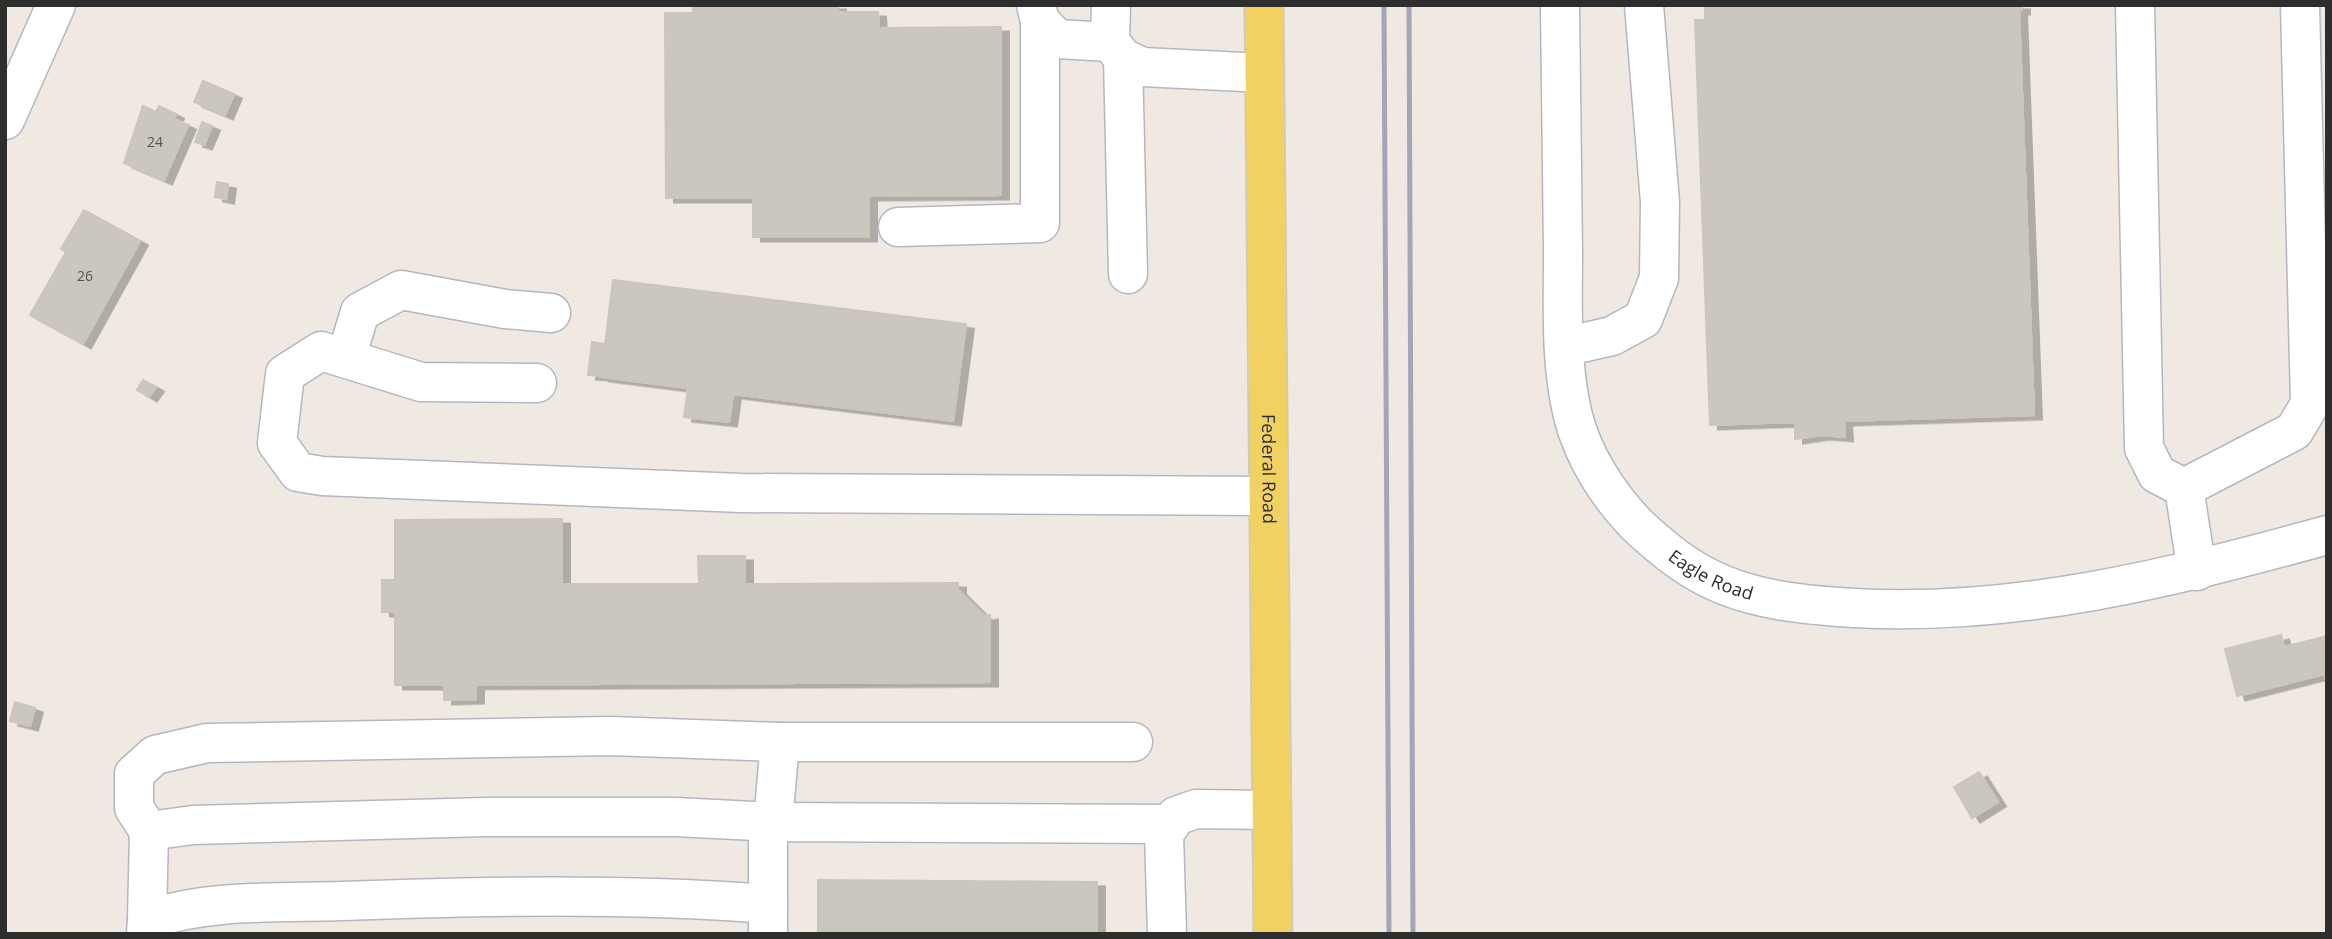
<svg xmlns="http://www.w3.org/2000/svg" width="2332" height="939" viewBox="0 0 2332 939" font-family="'Open Sans',sans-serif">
<defs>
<filter id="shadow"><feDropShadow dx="8" dy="4.5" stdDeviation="0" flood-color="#0004"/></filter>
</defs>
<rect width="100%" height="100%" fill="#efe9e1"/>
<!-- building -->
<path fill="#cbc7bf" stroke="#cbc5ba" stroke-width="2" filter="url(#shadow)" d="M693 5H838V12H878L879 28 1001 27V195L869 196V237H753V198H666L665 13H693Z
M1705 5H2022V10H2019L2034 415 1844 421 1845 437 1822 435 1795 439V422L1710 425 1695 20H1705Z
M203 81 234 94 225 115 194 102Z
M143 106 156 112 159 106 176 114 174 119 188 125 164 180 124 163Z
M202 122 212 126 204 145 195 142Z
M217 182 228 184 226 199 215 197Z
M84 210 140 241 83 344 30 315 66 252 61 249Z
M613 280 966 324 953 421 733 394 729 422 684 417 688 388 601 377Z
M592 342 605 344 601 376 588 375Z
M143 380 156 387 149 397 137 390Z
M562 519V584H699L698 556H745V584L958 583V590L984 616 990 615V682L395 685V612H382V580H395V520Z
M2281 635 2284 647 2327 636V683L2324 674 2237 696 2225 649Z
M476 686V699L444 700V687Z
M15 702 35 708 30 726 10 721Z
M1979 772 1998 802 1972 818 1954 787Z
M818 880 1097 882V934H818Z"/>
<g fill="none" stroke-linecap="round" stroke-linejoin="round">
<defs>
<g id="minor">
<path d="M1036 5 1040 21 1057 39 1110 42"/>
<path d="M1111 5 1110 42 1123 58 1142 67 1264 73"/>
<path id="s1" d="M1560 5C1561 88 1562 170 1563 252 1563 306 1560 363 1573 416 1583 456 1608 495 1636 524 1656 543 1677 561 1701 574 1747 600 1803 605 1854 608 2017 617 2171 578 2327 535"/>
<path d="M2135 5 2144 448 2157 474 2184 488"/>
<path d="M1123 58 1128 274"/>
<path d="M5 120 56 5"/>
<path d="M898 227 1040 223V21"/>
<path d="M1564 347 1612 336 1643 319 1659 278 1660 202 1644 5"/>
<path d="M346 358 360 312 401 290 505 309 551 313"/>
<path d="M537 383 421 382 321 351 285 374 277 443 298 472 322 476 741 493 1267 496"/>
<path d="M2197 571 2184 488 2294 431 2310 404 2300 5"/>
<path d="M149 831 134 808V774L155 755 207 743 611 736 780 742H1133"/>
<path d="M147 920 149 831 193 825 486 817H676L773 822 780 742"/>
<path d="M146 934 147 920C207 899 278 903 342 901 484 896 626 893 768 904"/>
<path d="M768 934V840L773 822 1171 824"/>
<path d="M1167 934 1164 834 1176 816 1196 809 1271 810"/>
</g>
<g id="major">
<path id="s2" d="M1264 5 1273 934"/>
</g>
</defs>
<!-- minor casing -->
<use href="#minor" stroke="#b4b7c1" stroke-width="41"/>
<!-- major casing -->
<use href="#major" stroke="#c9c9c9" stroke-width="41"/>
<!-- minor -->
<use href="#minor" stroke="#fff" stroke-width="38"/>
<!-- major -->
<use href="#major" stroke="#f2d163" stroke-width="38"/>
<!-- rail -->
<path stroke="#a3a6b8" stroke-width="5" d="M1384 5 1389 934
M1409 5 1413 934"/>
</g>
<g text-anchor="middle" stroke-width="6" stroke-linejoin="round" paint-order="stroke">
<!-- number labels -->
<g font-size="14" fill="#555452">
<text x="155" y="147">24</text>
<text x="85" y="281">26</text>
</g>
<!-- street labels -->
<g font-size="18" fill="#2e2e2e" stroke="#fff">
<text dy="6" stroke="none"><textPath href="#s2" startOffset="464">Federal Road</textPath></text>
<text dy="6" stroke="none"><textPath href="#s1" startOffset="630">Eagle Road</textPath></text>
</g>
</g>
<!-- border -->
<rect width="2332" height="939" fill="none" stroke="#2e2e2e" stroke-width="14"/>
</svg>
